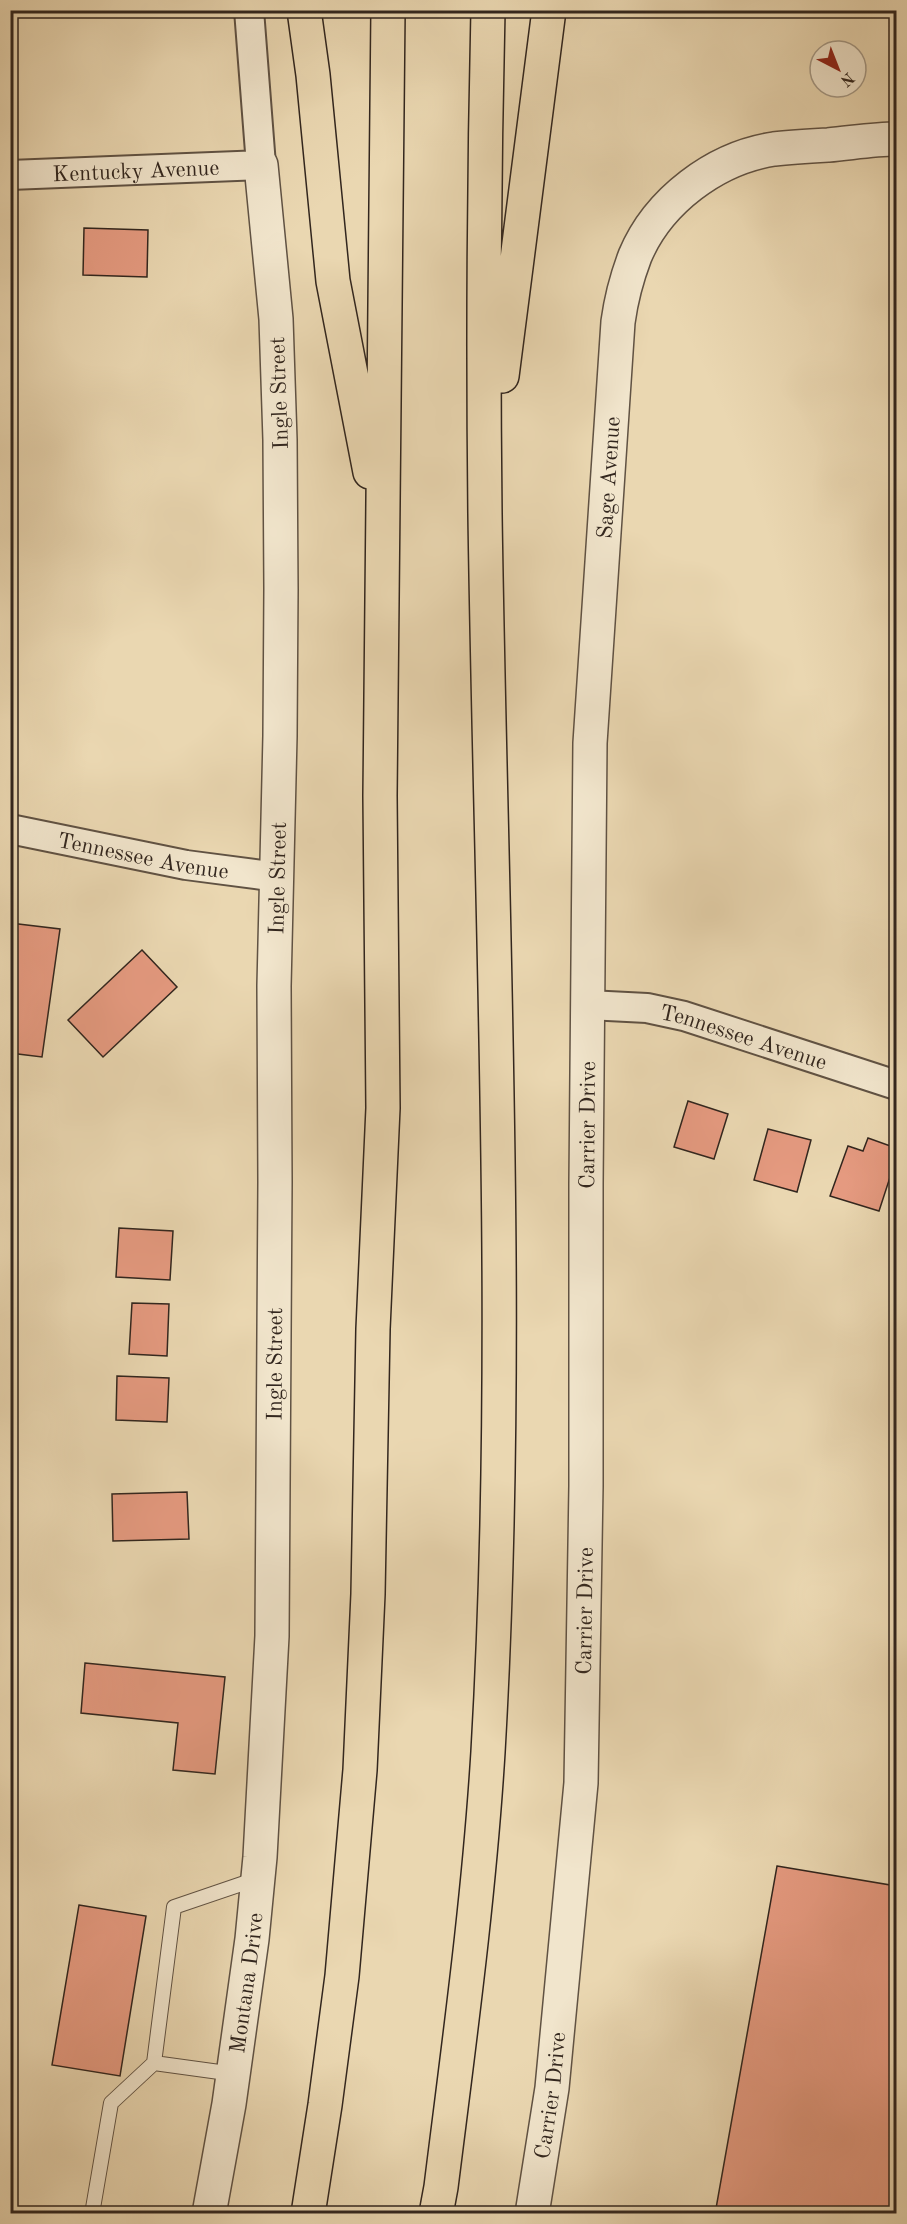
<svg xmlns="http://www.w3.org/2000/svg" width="907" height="2224" viewBox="0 0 907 2224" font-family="'Old Standard TT',serif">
<rect width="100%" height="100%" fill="#ead7b1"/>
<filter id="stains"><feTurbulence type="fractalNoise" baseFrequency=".00333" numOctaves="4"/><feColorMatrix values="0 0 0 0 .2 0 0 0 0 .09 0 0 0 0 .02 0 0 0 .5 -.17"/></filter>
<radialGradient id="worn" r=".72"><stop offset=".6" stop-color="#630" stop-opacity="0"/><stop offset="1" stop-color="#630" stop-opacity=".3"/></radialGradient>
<!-- building -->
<path fill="#e59a80" stroke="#32261e" stroke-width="1.5" d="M84 228 148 230 147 277 83 275Z
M13 257 14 344H10V258Z
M10 923 60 929 42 1057 10 1053Z
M142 950 177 987 103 1057 68 1020Z
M688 1101 728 1114 714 1159 674 1147Z
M768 1129 811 1140 797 1192 754 1180Z
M868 1138 896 1148V1159L879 1211 830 1196 848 1146 863 1151Z
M119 1228 173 1231 170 1280 116 1277Z
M132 1303 169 1304 167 1356 129 1354Z
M117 1376 169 1378 167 1422 116 1420Z
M187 1492 189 1539 113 1541 112 1494Z
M85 1663 225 1677 215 1774 173 1770 178 1723 81 1713Z
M777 1866 896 1886V2214H715Z
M79 1905 146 1916 120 2076 52 2065Z"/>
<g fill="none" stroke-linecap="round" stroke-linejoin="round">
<defs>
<path id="service" d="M234 2074 154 2063 174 1907 256 1879
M92 2214 111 2103 154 2063"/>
<g id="minor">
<path id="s1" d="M10 175 261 165 249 10"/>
<path id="s2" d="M10 829 186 865 277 877"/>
<path id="s3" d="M588 1005 647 1008 684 1016 896 1085"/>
</g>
<g id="tertiary">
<path id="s4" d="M209 2214 229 2104 252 1939 260 1857 272 1636 275 1182 274 986 280 736 281 589 280 440 276 319 261 165"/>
<path id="s5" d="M532 2214 552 2088 581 1783 586 1486V1184L590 743 618 322C621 300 627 277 635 256 658 201 715 158 774 149 792 147 810 146 828 145 851 143 874 139 896 139"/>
</g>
<path id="motorway" d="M304 10 313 75 333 281 370 472
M502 376 549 10
M308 2214 325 2105 342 1976 360 1770 368 1594 373 1329 383 1108 380 796 388 10
M436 2214 441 2187C459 2043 479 1898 488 1752 512 1339 491 927 485 514 483 347 484 178 488 10"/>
</defs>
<!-- service casing -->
<use href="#service" stroke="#605243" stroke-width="16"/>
<!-- minor casing -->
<use href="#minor" stroke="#605243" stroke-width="32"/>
<!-- tertiary casing -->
<use href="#tertiary" stroke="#605243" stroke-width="36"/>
<!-- motorway casing -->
<use href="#motorway" stroke="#32261e" stroke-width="36"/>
<!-- service -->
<use href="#service" stroke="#f1e5cc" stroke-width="14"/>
<!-- minor -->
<use href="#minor" stroke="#f1e5cc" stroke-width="28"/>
<!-- tertiary -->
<use href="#tertiary" stroke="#f1e5cc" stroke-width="33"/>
<!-- motorway -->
<use href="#motorway" stroke="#ead7b1" stroke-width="33"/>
</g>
<g text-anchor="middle" stroke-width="4.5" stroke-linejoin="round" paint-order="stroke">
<!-- street labels -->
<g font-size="22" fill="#32261e" stroke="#f1e5cc">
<text dy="8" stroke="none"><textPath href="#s1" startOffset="126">Kentucky Avenue</textPath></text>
<text transform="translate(278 393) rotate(-92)" y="8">Ingle Street</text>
<text dy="8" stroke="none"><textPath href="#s5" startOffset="1740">Sage Avenue</textPath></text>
<text dy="8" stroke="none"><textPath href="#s2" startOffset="136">Tennessee Avenue</textPath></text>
<text dy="8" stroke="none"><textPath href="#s4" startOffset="1340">Ingle Street</textPath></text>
<text dy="8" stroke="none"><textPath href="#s3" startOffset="160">Tennessee Avenue</textPath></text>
<text dy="8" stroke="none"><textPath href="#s5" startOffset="1092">Carrier Drive</textPath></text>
<text dy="8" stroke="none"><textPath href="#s4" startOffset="854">Ingle Street</textPath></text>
<text dy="8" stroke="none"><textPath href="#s5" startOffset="606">Carrier Drive</textPath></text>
<text dy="8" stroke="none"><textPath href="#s4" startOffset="234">Montana Drive</textPath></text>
<text dy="8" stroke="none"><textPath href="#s5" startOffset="120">Carrier Drive</textPath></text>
</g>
</g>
<!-- margin -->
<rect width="907" height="2224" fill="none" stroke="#ead7b1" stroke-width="36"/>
<rect x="12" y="12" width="883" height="2200" fill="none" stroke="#32261e" stroke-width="3"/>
<rect x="18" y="18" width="871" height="2188" fill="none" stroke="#32261e" stroke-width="1.5"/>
<!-- north arrow -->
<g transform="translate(838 69) rotate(138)"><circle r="28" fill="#f1e5cc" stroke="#a59986" stroke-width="1.5"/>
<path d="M0-4.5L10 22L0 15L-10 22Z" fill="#8f2418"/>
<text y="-9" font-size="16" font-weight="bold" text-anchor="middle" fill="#32261e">N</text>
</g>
<rect width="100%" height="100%" filter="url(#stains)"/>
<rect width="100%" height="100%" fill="url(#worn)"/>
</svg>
